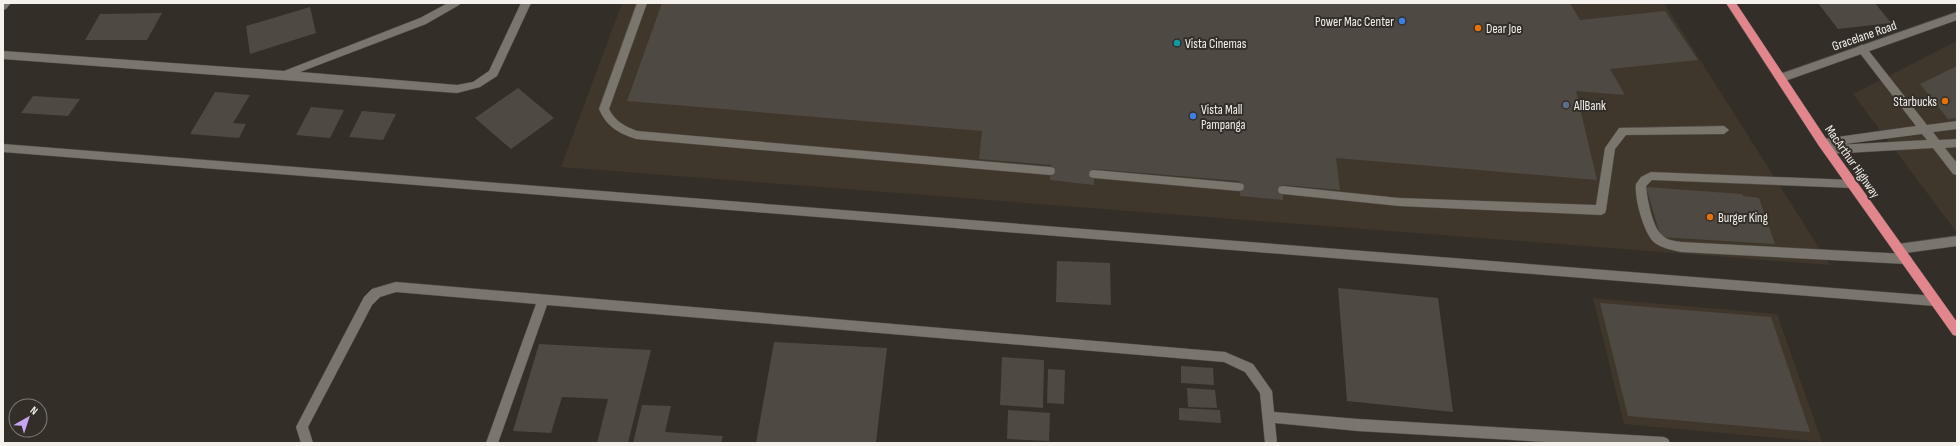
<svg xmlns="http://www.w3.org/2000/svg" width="1960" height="446" viewBox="0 0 1960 446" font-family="'Sofia Sans Condensed',sans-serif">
<rect width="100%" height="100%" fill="#332e28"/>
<!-- built -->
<path fill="#40372c" d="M622 3H1664L1830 265 561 167Z
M1957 41V233L1853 94Z
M1593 298 1777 314 1822 442 1624 424Z"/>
<!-- building -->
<path fill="#4f4943" d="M662 3H1570L1580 20 1665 11 1698 60 1610 69 1625 95 1576 91 1597 180 1336 158 1340 190 1283 185V200L1240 196 1239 181 1094 169V185L1050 180 1051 165 979 159 982 131 627 101Z
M1818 3H1875L1891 23 1838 29Z
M310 7 316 33 250 54 246 26Z
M162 13 147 40H85L100 14Z
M1957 66V118L1948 119 1920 84Z
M518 88 554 118 511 149 475 118Z
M215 92 250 95 233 123 246 124 239 138 190 134Z
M33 96 80 99 68 116 21 113Z
M311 107 344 110 330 138 296 135Z
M362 111 396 114 383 140 349 137Z
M1646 187 1742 194 1743 196 1759 198 1775 244 1661 237Z
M1057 261 1110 263 1111 305 1056 302Z
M1338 288 1438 298 1453 412 1347 401Z
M1600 303 1771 317 1810 432 1628 416Z
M774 342 887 348 876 443H756Z
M539 344 651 350 628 443H597L608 399 562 397 551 433 513 431Z
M1002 357 1044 360 1043 408 1000 405Z
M1181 366 1213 368 1214 385 1181 383Z
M1048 369 1065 370 1064 404 1047 403Z
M1187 388 1215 390 1217 408 1188 407Z
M642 405 671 406 665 432 723 436 721 443H633Z
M1179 408 1220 410 1221 423 1179 420Z
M1008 410 1050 413 1049 441 1007 439Z"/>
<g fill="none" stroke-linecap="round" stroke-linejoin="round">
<defs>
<path id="service" d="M637 3H647L609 109C615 121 624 126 637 131L1050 167 1054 168 1055 171 1054 174 1050 175 636 139C618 133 607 127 599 109Z
M1862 45 1865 46 1927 125 1957 121V129L1933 132 1939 140 1957 139V147L1945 148 1957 163V175L1953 174 1933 148 1828 154 1824 153 1823 150 1824 147 1819 146 1818 143 1823 139 1916 126 1859 52 1857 49 1859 46ZM1922 134 1927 140 1837 145Z
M1724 126 1729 130 1724 134 1626 135 1615 149 1606 210 1605 213 1601 215 1399 206 1283 194 1279 193 1278 190 1279 187 1283 186 1399 198 1596 205 1605 148 1619 128Z
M1094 170 1239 183 1243 184 1244 187 1243 190 1239 191 1094 178 1090 177 1089 174 1090 171Z
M1651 172 1852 180 1856 181 1857 184 1856 187 1852 188 1652 180 1646 186C1647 198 1652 226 1661 234 1666 240 1674 241 1681 242L1906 254 1910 256 1912 259 1910 262 1906 264 1681 252C1672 250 1662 248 1655 243 1644 235 1634 197 1636 184L1641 177Z
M1957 236V246L1898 254 1894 252 1892 249 1894 246 1898 244Z"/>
<path id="minor" d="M3 3H11L6 9 3 10Z
M448 3H461L459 5 426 24 300 72 457 85 473 82 489 71 521 3H531L497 76 480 87 457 93 3 59V51L284 71 420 18Z
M1957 12V20L1785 81H1777L1776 78 1777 75Z
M3 144 1935 296 1939 297 1941 301 1939 305 1935 306 3 152Z
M396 282 1225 352 1253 364 1272 391 1274 412 1358 419 1664 437 1668 439 1670 443H1564L1358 431 1275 423 1277 443H1265L1260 393 1245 372 1224 362 547 305 498 443H486L536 304 396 292 380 297 372 305 308 427 313 443H301L296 427 364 297 372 289Z"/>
<path id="trunk" d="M1726 3H1736L1827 140 1957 322V336L1953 335 1819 146Z"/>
</defs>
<!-- service casing -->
<use href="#service" stroke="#4f4b46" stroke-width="1"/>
<!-- minor casing -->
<use href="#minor" stroke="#4f4b46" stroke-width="1"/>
<!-- trunk casing -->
<use href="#trunk" stroke="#4f4b46" stroke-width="1"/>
<!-- service -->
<use href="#service" fill="#7a756d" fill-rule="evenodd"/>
<!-- minor -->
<use href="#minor" fill="#7a756d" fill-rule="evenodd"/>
<!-- trunk -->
<use href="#trunk" fill="#e2868e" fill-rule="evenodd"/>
</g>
<!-- markers -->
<g fill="#3f7fe0" stroke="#332e28" stroke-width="1.5">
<circle cx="1402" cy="21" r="4"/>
<circle cx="1193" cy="116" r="4"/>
</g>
<g fill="#e8710a" stroke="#332e28" stroke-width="1.5">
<circle cx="1478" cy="28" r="4"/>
<circle cx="1945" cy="101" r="4"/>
<circle cx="1710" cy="217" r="4"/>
</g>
<circle fill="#0f9aa8" stroke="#332e28" stroke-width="1.5" cx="1177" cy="43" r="4"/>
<circle fill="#5c6f8a" stroke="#332e28" stroke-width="1.5" cx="1566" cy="105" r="4"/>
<g text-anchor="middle" stroke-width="4" stroke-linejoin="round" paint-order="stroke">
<!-- poi labels -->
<g font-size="13" fill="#f4f1ed" stroke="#332e28" text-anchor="start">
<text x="1394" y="26" text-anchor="end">Power Mac Center</text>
<text x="1486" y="33">Dear Joe</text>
<text x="1185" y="48">Vista Cinemas</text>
<text x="1937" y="106" text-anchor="end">Starbucks</text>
<text x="1574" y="110">AllBank</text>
<text x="1201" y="114">Vista Mall<tspan x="1201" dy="15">Pampanga</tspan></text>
<text x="1718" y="222">Burger King</text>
</g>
<!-- street labels -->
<g font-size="13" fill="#f4f1ed" stroke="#332e28">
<text transform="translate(1864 35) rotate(-19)" y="5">Gracelane Road</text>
<text transform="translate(1853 161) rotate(55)" y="5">MacArthur Highway</text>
</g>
</g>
<!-- border -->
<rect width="1960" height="446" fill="none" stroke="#f4f1ed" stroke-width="8"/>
<!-- north arrow -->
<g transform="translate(28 418) rotate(39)"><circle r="19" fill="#332e28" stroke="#807c77"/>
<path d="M0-3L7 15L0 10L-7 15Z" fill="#c5a7f1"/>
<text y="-6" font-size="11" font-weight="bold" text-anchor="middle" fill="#f4f1ed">N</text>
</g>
</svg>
